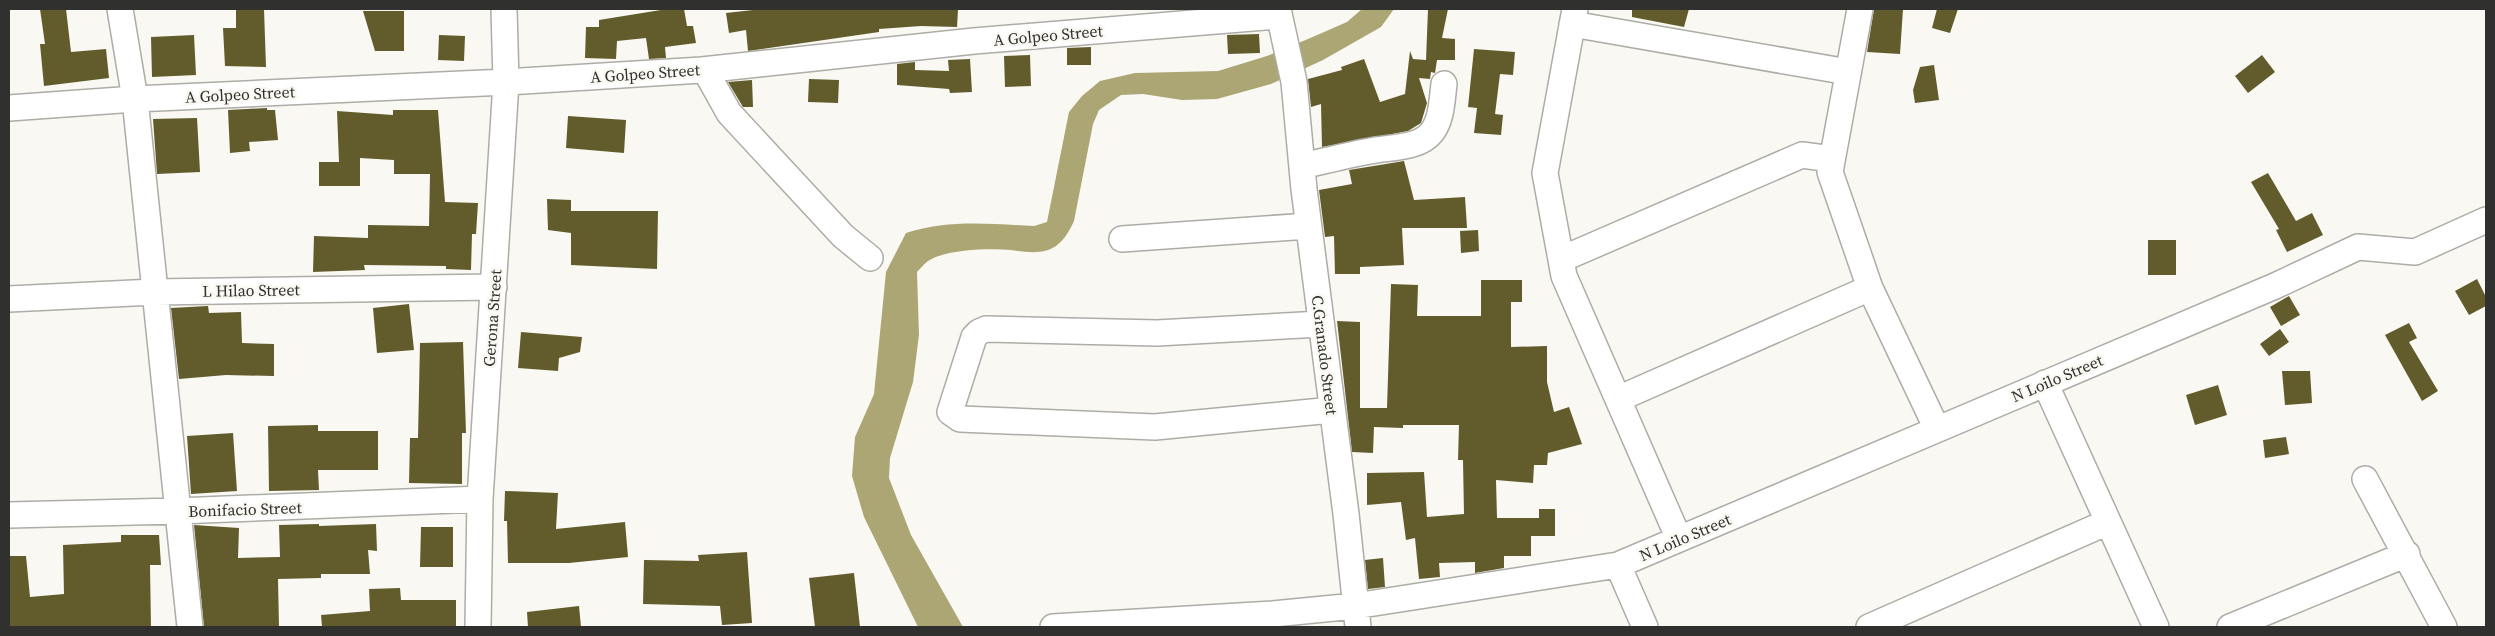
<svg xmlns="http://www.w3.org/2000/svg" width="2495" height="636" viewBox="0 0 2495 636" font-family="'Source Serif 4',serif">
<rect width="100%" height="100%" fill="#f9f8f2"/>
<!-- water -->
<path fill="#aca674" d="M1362 9H1394L1381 27 1323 60 1271 84 1217 99 1182 100 1143 94 1121 95 1099 110 1093 124 1074 221C1070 230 1065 239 1056 246 1043 255 1027 252 1011 250 990 248 946 249 928 261 924 264 920 269 917 272L919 335 913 382 890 458 889 478 911 535 963 627H918L864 517 852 476 855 437 874 394 886 272 906 233C948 219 991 224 1034 226L1047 222 1069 112 1082 96 1100 81 1135 73 1218 71 1267 56 1308 39 1347 22Z"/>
<!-- building -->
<path fill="#625c2c" d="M40 9H66L71 52 106 49 109 78 44 86 40 44H45Z
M236 9H264L266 67 225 66 223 28H236Z
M667 9H684L687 26H693L696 43 665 47 666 58 649 59 646 38 617 41 616 59 585 58 586 27H599V20Z
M762 9 958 10 957 27 921 26 879 29V32L748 51 746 30 729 33 726 13Z
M1428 9H1448L1442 38 1455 39V60H1437L1435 73 1431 72 1430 79 1419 78 1427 103 1421 123 1408 131 1322 147 1321 104 1311 107 1308 79 1342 70 1341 67 1364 59 1380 102 1405 94 1410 51 1413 59 1426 60Z
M1632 9H1689L1684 27 1632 17Z
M1874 9H1903L1900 54 1867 52Z
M1937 9H1958L1950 33 1932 28Z
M363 11H404V51H375Z
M1259 34 1260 53 1228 54 1227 35Z
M194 35 196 75 152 77 151 37Z
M439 35 465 36 464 61 438 60Z
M1091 47V65H1067V48Z
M1474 49 1515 52 1513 75 1500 74 1495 114 1503 115 1501 135 1474 133 1477 108 1468 107Z
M1030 55 1031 86 1005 87 1004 56Z
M2262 55 2275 72 2248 93 2235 76Z
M970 59 972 92 950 93 949 89 897 85V64L915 62V70L949 71 948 60Z
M1934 65 1939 100 1915 103 1913 90 1920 67Z
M809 79 839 80 838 103 808 102Z
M752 80 753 107H743L728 82Z
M267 108V110H275L278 140 249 142 250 151 230 153 228 110Z
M393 110H438L445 202 478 203 476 234H472L471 270 446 269V266L364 265 365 270 313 272 314 236 368 238V225L429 226 430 174H394V160L360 158V186H319V162H339L337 111 393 115Z
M568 116 626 120 624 153 566 148Z
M197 118 200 172 157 174 153 119Z
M1404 161 1414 200 1465 197 1467 228H1402L1404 265 1360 267V274H1335L1334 236 1325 237 1319 190 1352 184 1349 170Z
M2268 173 2296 221 2312 213 2323 235 2287 252 2276 230 2279 229 2251 182Z
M547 199 571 200V211H658L657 269 571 265V233L548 230Z
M1478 230 1479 251 1461 253 1460 231Z
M2148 240H2176V275H2148Z
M2477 279 2486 297V306L2469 315 2455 291Z
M1481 280H1522V302H1511V347L1547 346V382L1554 412 1569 407 1582 444 1548 453 1547 465H1534L1533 483 1496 480 1497 518H1539V509H1555V536H1531V556H1504V568L1475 573V562L1439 563 1440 577 1419 579 1415 538 1406 540 1401 502 1367 505V473L1424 472 1427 517 1464 514 1463 460H1458L1459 425H1403V428L1374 427 1373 453 1352 452 1337 321 1360 322V408H1387L1391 284 1418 285 1417 316H1481Z
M2289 296 2300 315 2281 326 2270 307Z
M409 304 414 350 377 353 373 308Z
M208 306 209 313 241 312 242 343 274 344V376L226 375 179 379 171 308Z
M2409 323 2417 338 2409 342 2438 391 2422 401 2385 335Z
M2280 329 2289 342 2269 356 2260 344Z
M521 332 582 337 580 352 559 358 558 371 518 368Z
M463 342 466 433H462V484L409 483 410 438H418L420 343Z
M2282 371H2310L2312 403 2285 405Z
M2218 385 2227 415 2195 425 2186 395Z
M318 425V431H378V470H318L319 490 269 491 268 426Z
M233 433 237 491 191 494 187 436Z
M2286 437 2289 454 2265 458 2263 440Z
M505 491 558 493 556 529 625 522 628 557 569 563H508L507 521H504Z
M319 524V526L376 524 377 551 368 550 370 574H321V578L278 579 279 627H204L194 525 239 528 238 558 280 557 279 525Z
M421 527H453V567H420Z
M121 535H159L161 565H150L151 627H9V556H26L30 597 64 594 63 545 121 542Z
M747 552 752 623 722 625 720 606 643 604 644 560 699 561 698 555Z
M1383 558 1385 587 1368 589 1365 560Z
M854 573 860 627H815L809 578Z
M400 588 401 600H456V627H322L321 615 370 611 369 589Z
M579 606 581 627H528L527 612Z"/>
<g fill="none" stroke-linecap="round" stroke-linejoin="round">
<defs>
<path id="street" d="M120 9 135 99 190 627
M1278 9 1294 82 1304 189 1346 514 1358 627
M1575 9 1545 173 1564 276 1679 539
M1860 9 1830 172 1870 288 1937 429
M1572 24 1848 72
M705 70 729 113 843 236 870 258
M9 108 135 99 506 82 702 70 974 41 1279 16
M1302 166C1325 161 1347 155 1370 151 1389 147 1419 149 1432 132 1442 119 1442 99 1444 84
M1122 239 1308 226
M1562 259 1802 155 1832 159
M9 299 154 292 494 287
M1321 324 1157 333 986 329 979 332 974 337 950 412 960 419 1155 427 1332 410
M2045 383 2156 627
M1618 399 1870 288
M2365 479 2444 627
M9 515 177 511 480 499
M1618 565 1645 627
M478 627 480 499 506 82 504 9
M1053 627 1273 614 1355 606 1618 565 2275 286 2358 247 2415 252 2486 220
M1869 627 2108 522
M2230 627 2407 554"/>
</defs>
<!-- street casing -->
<use href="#street" stroke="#adaca7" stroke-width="28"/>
<!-- street -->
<use href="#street" stroke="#fff" stroke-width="25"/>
</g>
<g text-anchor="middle" stroke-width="5" stroke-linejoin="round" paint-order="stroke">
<!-- street labels -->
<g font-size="16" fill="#30302e" stroke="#f9f8f2">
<text transform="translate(1048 35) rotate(-5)" y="6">A Golpeo Street</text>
<text transform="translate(645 73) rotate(-4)" y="6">A Golpeo Street</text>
<text transform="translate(240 94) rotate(-3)" y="6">A Golpeo Street</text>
<text transform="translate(251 290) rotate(-1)" y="6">L Hilao Street</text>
<text transform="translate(492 318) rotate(-86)" y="6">Gerona Street</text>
<text transform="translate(1325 355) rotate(83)" y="6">C.Granado Street</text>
<text transform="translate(2057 378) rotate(-23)" y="6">N Loilo Street</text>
<text transform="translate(245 509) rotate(-2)" y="6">Bonifacio Street</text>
<text transform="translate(1685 537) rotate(-23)" y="6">N Loilo Street</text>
</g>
</g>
<!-- border -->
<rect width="2495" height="636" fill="none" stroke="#30302e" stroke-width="20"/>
</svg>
